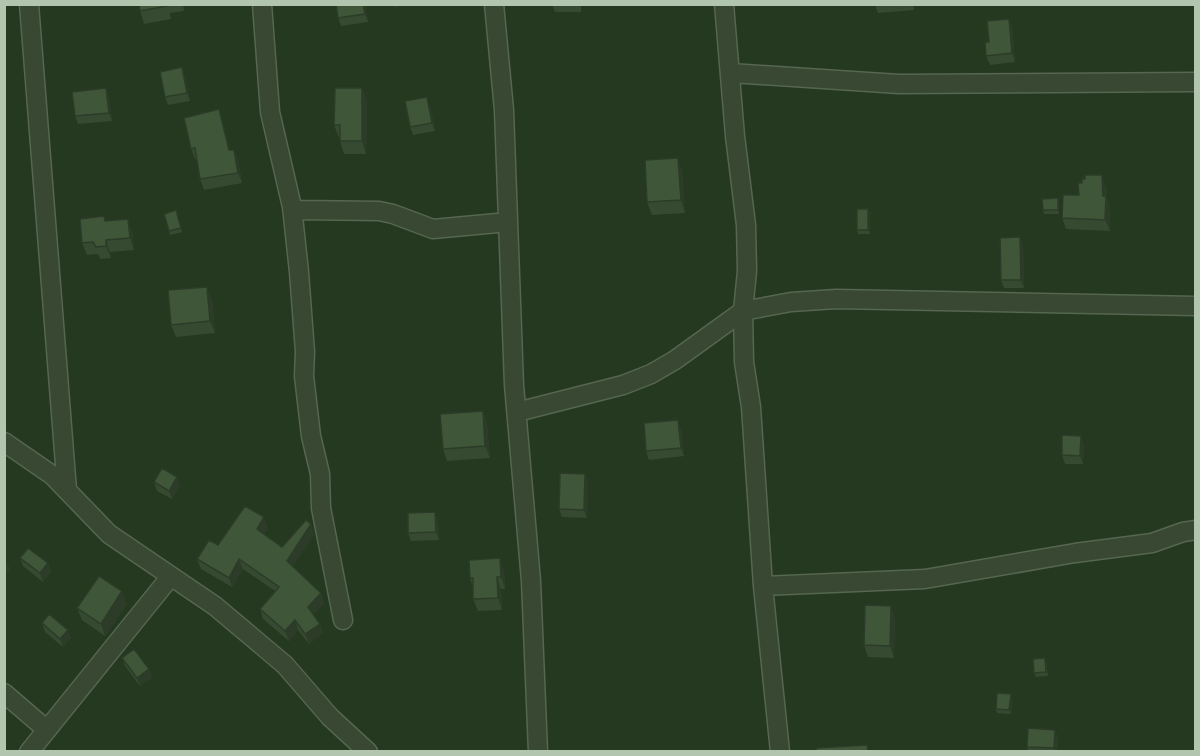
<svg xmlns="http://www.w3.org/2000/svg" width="1200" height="756" viewBox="0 0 1200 756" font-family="'Sofia Sans Condensed',sans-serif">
<rect width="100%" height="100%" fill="#253820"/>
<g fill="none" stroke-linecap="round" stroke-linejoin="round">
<defs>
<path id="minor" d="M29 4 67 490
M262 4 270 112 292 207 299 210 379 211 393 214 433 229 508 222
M494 4 504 110 514 385 531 581 538 752
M724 4 735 136 746 225 747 271 743 311 744 362 751 407 763 586 780 752
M731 73 899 84 1196 82
M292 207 299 272 305 352 304 376 311 436 320 474 321 508 343 620
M517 412 623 385 651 374 675 360 743 311 791 302 836 299 1196 306
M4 442 52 475 109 534 215 606 285 665 330 717 368 752
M763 586 925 579 1075 553 1152 543 1183 532 1196 530
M4 693 47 730
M29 752 171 576"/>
</defs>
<!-- minor casing -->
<use href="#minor" stroke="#556651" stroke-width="21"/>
<!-- minor -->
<use href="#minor" stroke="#384833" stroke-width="18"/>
</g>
<!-- wall -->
<path fill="#364a31" d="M139 4H183L184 11 170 13 171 19 144 24 140 11Z
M336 4H365L368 22 341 26 338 18Z
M394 4H407L394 7Z
M552 4H581V12H555Z
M875 4H913L914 10 878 13Z
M1009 19 1012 27 1015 62 990 65 986 56 989 42Z
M182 67 185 76 190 101 168 105 165 97Z
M106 88 109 96 112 121 78 124 75 116Z
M362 88 367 101 366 154H344L340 141V138H339L334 125Z
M430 106 435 131 413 135 410 127Z
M222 120 230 150H234L238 160 242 183 204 190 200 179 197 159H195L191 149Z
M682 170 685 213 652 215 647 202Z
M1106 186 1107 198 1110 207V231L1066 229 1062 218Z
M1058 198 1059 203V214H1044L1043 210Z
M868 209 870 214V234H858L857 230Z
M176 210 182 232 170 235 164 214Z
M106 221 132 231 134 250 110 252 111 258 100 259 98 254 87 255 82 243Z
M1020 237 1023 246 1024 288H1004L1001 280Z
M212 299 215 333 176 337 171 325Z
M483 411 487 424 490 458 447 461 443 449Z
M681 428 684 456 649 460 646 451Z
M1084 444 1083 464H1065L1062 455Z
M585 474 588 482 587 518 562 517 559 509Z
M154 482 180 485 172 499 157 491Z
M438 520 439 540 411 541 408 533Z
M268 527 264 534 282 547 315 533 293 566 321 593 324 603 313 614 320 624 323 633 309 644 298 630 289 641 263 619 260 609 275 591 243 569 232 587 201 569 197 559 218 545Z
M20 558 48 563 51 572 43 582 23 566Z
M504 571 505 589H501L502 610 478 611 473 599V588L470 578Z
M127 604 105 636 82 620 77 608Z
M895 618 894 658 868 657 864 645Z
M42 623 68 630 71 638 63 647 45 632Z
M122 658 149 669 152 678 140 686 125 666Z
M1046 662 1048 676 1036 677 1034 673Z
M1011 694 1012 699 1011 714 997 713 996 709Z
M1055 730 1058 738 1057 752H1028L1027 747Z"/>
<!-- shaded-wall -->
<path fill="#2c3c28" d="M363 4H365L368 22 365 14Z
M1009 19 1012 27 1015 62 1012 53Z
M182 67 185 76 190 101 187 93Z
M106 88 109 96 112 121 109 113Z
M362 88 367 101 366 154 362 141Z
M427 97 430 106 435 131 432 123Z
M219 109 222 120 233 161 229 150Z
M234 150 238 160 242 183 238 173Z
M678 158 682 170 685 213 681 200Z
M1102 175 1106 186 1107 198 1110 207V231L1105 220Z
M1058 198 1059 203V214L1058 210Z
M868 209 870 214V234L868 230Z
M128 219 132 231 134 250 130 238Z
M1020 237 1023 246 1024 288 1021 280Z
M106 240 110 252 111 258 106 246Z
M207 287 212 299 215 333 210 321Z
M483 411 487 424 490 458 485 446Z
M678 420 681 428 684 456 681 448Z
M1081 436 1084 444 1083 464 1080 456Z
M585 474 588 482 587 518 584 510Z
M177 477 180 485 172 499 169 491Z
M435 512 438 520 439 540 436 532Z
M264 517 268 527 261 539 257 529Z
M311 524 315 533 291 570 287 561Z
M500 558 504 571 505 589 501 577Z
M239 559 243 569 232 587 229 578Z
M7 561 10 569 4 578V565Z
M48 563 51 572 43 582 40 573Z
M497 577 501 589 502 610 498 598Z
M122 591 127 604 105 636 101 624Z
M321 593 324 603 311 616 308 607Z
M891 606 895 618 894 658 890 646Z
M295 620 298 630 289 641 285 631Z
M320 624 323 633 309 644 305 634Z
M68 630 71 638 63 647 60 639Z
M149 669 152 678 140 686 137 678Z
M1011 694 1012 699 1011 714 1009 710Z
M1055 730 1058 738 1057 752H1055L1054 748Z"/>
<!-- building -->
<path fill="#3f5639" stroke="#2c3c28" stroke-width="1.5" d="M139 4H167V6L140 11Z
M336 4H363L365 14 338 18Z
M1009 19 1012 53 986 56 985 42H989L987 21Z
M182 67 187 93 165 97 160 72Z
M106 88 109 113 75 116 72 92Z
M335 88H362V141H340V125H334Z
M427 97 432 123 410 127 405 101Z
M219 109 229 150H234L238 173 200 179 195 148 191 149 184 118Z
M678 158 681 200 647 202 645 160Z
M1085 175H1102L1103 196H1106L1105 220 1062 218 1063 195H1079L1078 183H1082V179H1085Z
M1058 198V210H1043L1042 199Z
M857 209H868V230H857Z
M176 210 181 228 169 231 164 214Z
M104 216 105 221 128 219 130 238 106 240V246L96 247 93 242 82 243 80 219Z
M1020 237 1021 280H1001L1000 238Z
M207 287 210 321 171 325 168 290Z
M483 411 485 446 443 449 440 414Z
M678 420 681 448 646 451 644 423Z
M1062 435 1081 436 1080 456 1062 455Z
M162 468 177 477 169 491 154 482Z
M560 473 585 474 584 510 559 509Z
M245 506 264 517 257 529 282 547 306 520 311 524 287 561 321 593 308 607 320 624 305 634 295 620 285 631 260 609 279 587 239 559 229 578 197 559 209 540 218 545Z
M435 512 436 532 408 533V513Z
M28 548 48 563 40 573 20 558Z
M500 558 501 577H497L498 598 473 599V578H470L469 560Z
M99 576 122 591 101 624 77 608Z
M865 605 891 606 890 646 864 645Z
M49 614 68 630 60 639 42 623Z
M134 649 149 669 137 678 122 658Z
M1045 658 1046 672 1034 673 1033 659Z
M997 693 1011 694 1009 710 996 709Z
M1028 728 1055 730 1054 748 1027 747Z
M867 745 868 752H816V748Z"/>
<!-- border -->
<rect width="1200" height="756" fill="none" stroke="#b2c5ae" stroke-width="12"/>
</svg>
